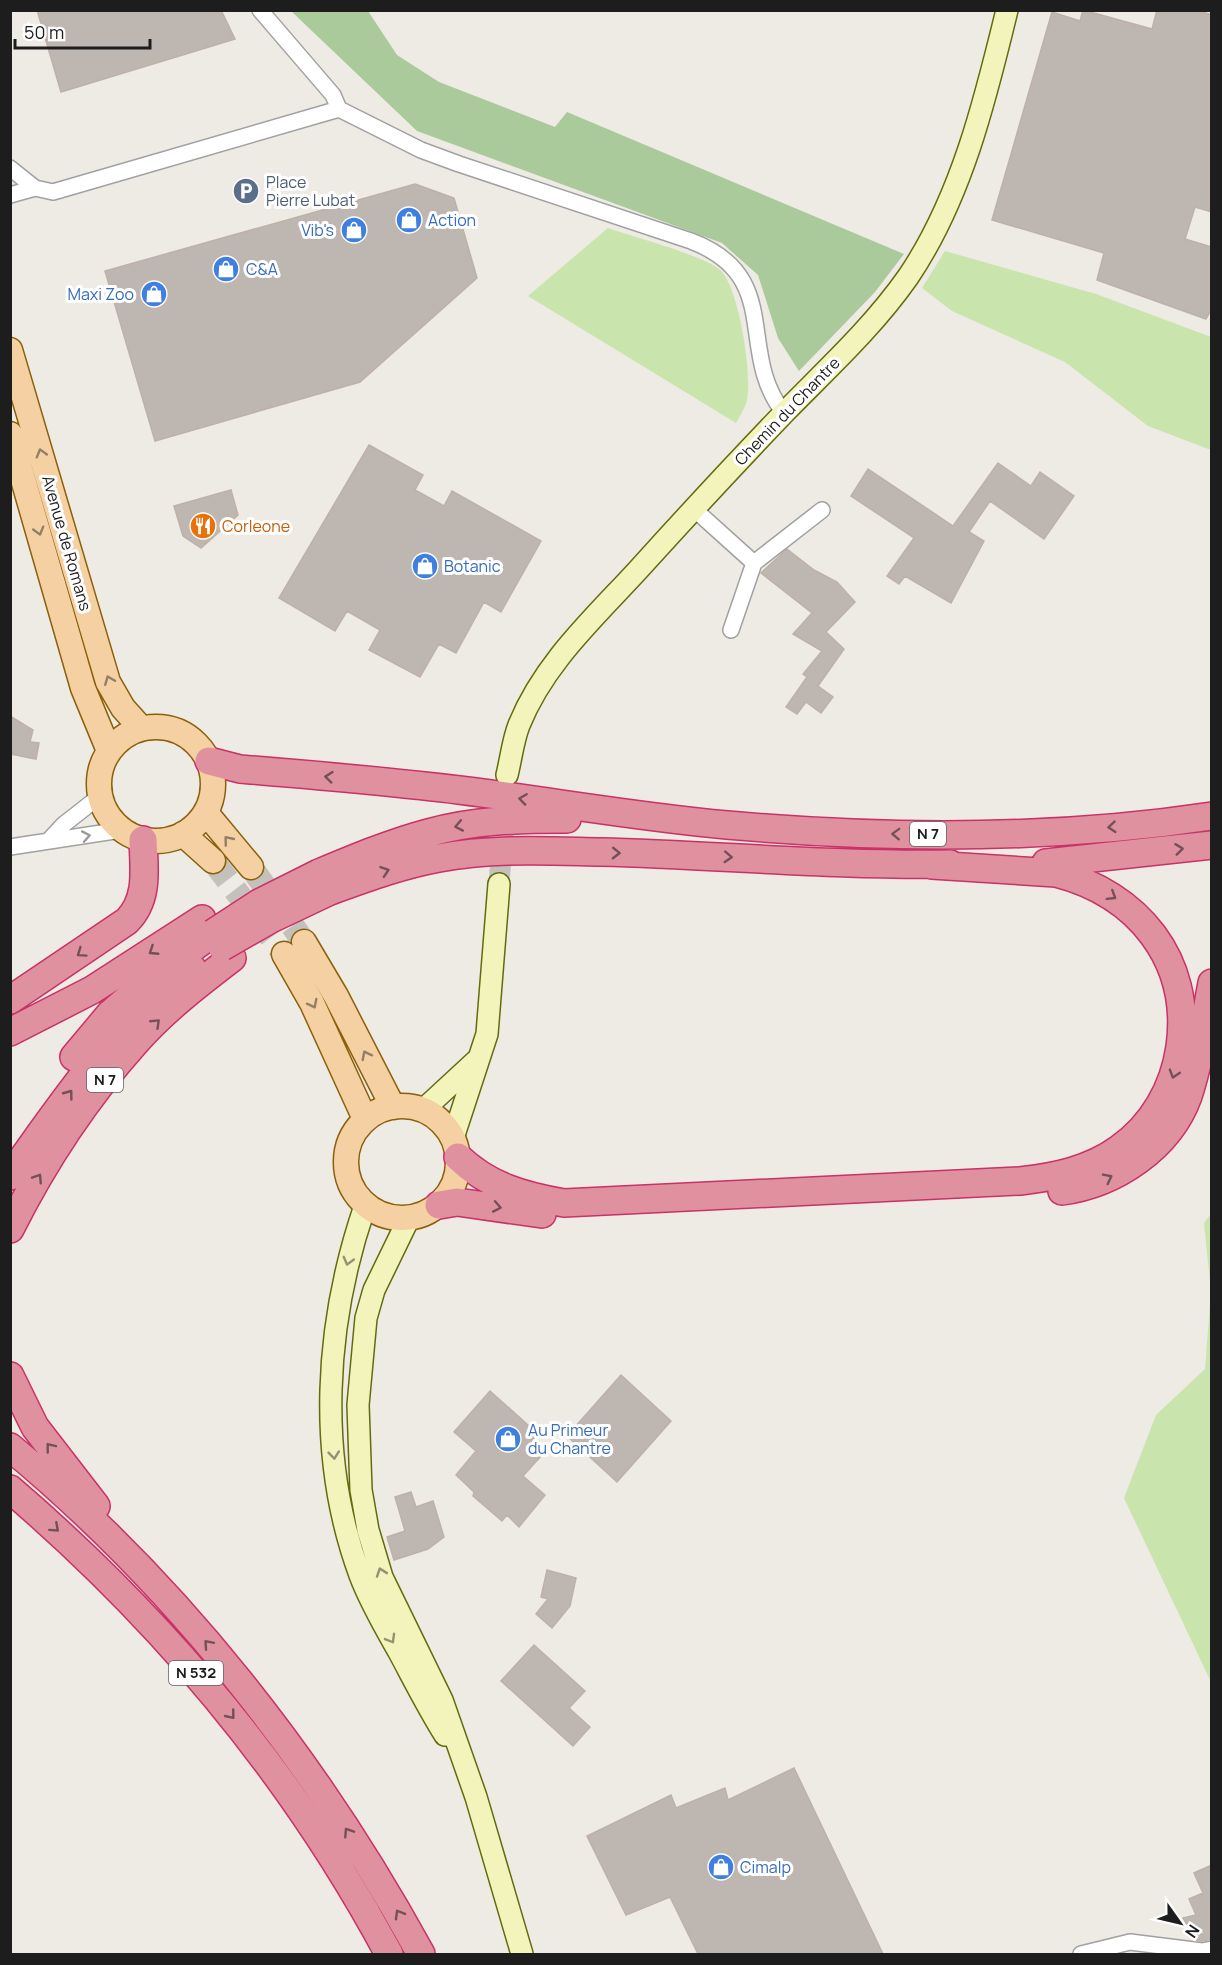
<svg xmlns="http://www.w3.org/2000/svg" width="1222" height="1965" viewBox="0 0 1222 1965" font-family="Manrope,sans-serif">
<rect width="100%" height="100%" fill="#eeeae4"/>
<!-- grass -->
<path fill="#c9e4ad" d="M608 228C633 237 703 255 720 270 739 286 754 380 746 403 744 410 739 417 736 423L528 296Z
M945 251 1096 294 1211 337V450L1148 426 1065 362 952 311 922 288Z
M1211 1214V1682L1124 1498 1156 1415 1205 1369 1211 1291 1204 1223Z"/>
<!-- forest -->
<path fill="#aaca9c" d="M291 11H368L397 55 439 82 555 127 567 112 904 254 875 292 799 371 778 338 758 275 722 243 417 131Z"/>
<!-- building -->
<path fill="#beb6b1" stroke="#beb1a7" stroke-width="1.5" d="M37 10H221L235 39 61 92Z
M1083 10 1152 29 1157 10H1197L1212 15V212L1195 207 1185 239 1212 247V308L1206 319 1097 280 1104 253 992 220 1052 12 1080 21Z
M415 184 454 198 477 278 360 382 155 441 105 271Z
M369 445 423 475 415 490 444 506 452 491 541 541 501 612 484 602 456 653 439 644 420 677 369 650 380 630 347 611 335 631 279 598Z
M998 463 1031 486 1040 472 1074 496 1044 539 990 501 969 532 984 541 951 603 905 576 899 584 887 576 914 538 851 496 868 469 953 526Z
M231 490 238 515 201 548 183 536 174 506Z
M787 549 814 570 837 582 855 602 826 632 844 649 818 686 833 697 821 713 806 702 797 714 786 707 807 677 803 674 822 651 793 634 812 613 761 573Z
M10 716 33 730 30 742 39 743 36 759 10 754Z
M621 1375 671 1421 617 1482 567 1436Z
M490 1391 538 1434 529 1444 542 1455 523 1476 545 1495 519 1527 507 1515 502 1521 473 1496 474 1492 456 1475 476 1451 454 1432Z
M411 1492 416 1507 433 1501 444 1537 428 1549 394 1560 387 1537 405 1531 395 1497Z
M547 1570 576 1578 570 1606 552 1628 536 1614 548 1599 541 1597Z
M534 1645 585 1691 569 1708 590 1727 573 1746 501 1681Z
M794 1768 883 1954H698L670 1897 626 1915 587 1836 671 1795 676 1808 725 1788 728 1800Z
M1212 1865V1939L1202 1941 1196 1940 1183 1918 1196 1915 1189 1899 1203 1893 1194 1873Z"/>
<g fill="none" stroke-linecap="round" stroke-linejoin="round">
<!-- secondary-tunnel -->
<path stroke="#c4c1bc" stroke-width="21" stroke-dasharray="21 10" stroke-linecap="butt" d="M499 884 505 805"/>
<!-- primary-tunnel -->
<path stroke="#c4c1bc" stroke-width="24" stroke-dasharray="24 12" stroke-linecap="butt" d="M213 861 284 954
M251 867 304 942"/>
<defs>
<path id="street" d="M260 10 333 95 339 109
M339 109 421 150 459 164 691 241C785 277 735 351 784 413
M10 168 35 188 53 192 339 109
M10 195 35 188
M694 509 754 563
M731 630 754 563 822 510
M50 839 63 825 100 796
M10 847 121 830
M1081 1954 1130 1942 1202 1951 1212 1949"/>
<path id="secondary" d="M507 775C511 759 513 740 519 725 544 663 594 618 638 570 686 517 735 464 785 412 827 369 873 327 908 277 961 199 985 101 1007 10
M423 1110 476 1061
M453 1138 487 1034 499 884
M365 1206C325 1323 316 1456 360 1575 370 1602 385 1627 399 1652 414 1680 428 1708 445 1735
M409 1218 374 1290 366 1318 358 1405 361 1490 368 1530 382 1577 442 1700 476 1797 522 1954"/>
<path id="primary" d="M10 350 108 682 123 708 141 728
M10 434 83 688 109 751
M99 784a57 57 0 1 1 114 0a57 57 0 1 1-114 0Z
M206 813 251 867
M183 834 213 861
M304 942 336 996 393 1107
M284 954 312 1003 365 1119
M346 1162a56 56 0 1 1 112 0a56 56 0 1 1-112 0Z"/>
<path id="highway" d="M209 761 240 769C313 775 387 781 459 790 549 801 637 817 727 825 887 839 1053 840 1212 816
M1046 863 1212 845
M319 873C355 858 391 843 428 833 473 820 521 819 567 819
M330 891C366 878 401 865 439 858 492 848 547 851 601 852 718 855 834 866 950 864
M10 1000 127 921C149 899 144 869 143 840
M10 1032 92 990 202 919
M74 1057 110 1014 159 972 213 933
M458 1157C488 1186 523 1196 564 1203L1020 1181C1055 1177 1090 1170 1119 1149 1153 1125 1174 1088 1180 1047 1192 960 1138 894 1056 873L932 865
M10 1176C64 1101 116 1021 192 968
M1062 1191C1115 1184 1169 1148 1188 1096 1200 1060 1205 1020 1212 983
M439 1205 457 1202 542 1214
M10 1229C43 1163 86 1098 135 1043 163 1011 198 984 232 958
M10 1376 35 1427 96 1506
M10 1447C178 1586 317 1764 421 1954
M10 1489C165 1622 293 1775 389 1954"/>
</defs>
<!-- street casing -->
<use href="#street" stroke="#a1a1a1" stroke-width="18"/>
<!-- secondary casing -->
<use href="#secondary" stroke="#626c0d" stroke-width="24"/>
<!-- primary casing -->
<use href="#primary" stroke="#8b600b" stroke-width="27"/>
<!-- highway casing -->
<use href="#highway" stroke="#cb3167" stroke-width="30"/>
<!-- street -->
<use href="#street" stroke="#fff" stroke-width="15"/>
<!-- secondary -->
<use href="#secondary" stroke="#f2f4bb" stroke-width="21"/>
<!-- primary -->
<use href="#primary" stroke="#f4d0a2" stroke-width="24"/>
<!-- highway -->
<use href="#highway" stroke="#df91a0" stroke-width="27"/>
<defs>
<path id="highway-bridge" d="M213 933 259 903 319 873
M222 947 271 919 330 891"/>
</defs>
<!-- highway-bridge casing -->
<use href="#highway-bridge" stroke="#cb3167" stroke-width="30" stroke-linecap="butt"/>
<!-- highway-bridge -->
<use href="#highway-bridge" stroke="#df91a0" stroke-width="27"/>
</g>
<!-- one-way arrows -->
<defs><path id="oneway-chevron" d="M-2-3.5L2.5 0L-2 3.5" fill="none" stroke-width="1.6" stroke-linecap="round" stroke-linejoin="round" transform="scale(1.5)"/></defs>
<g stroke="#937f66">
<use href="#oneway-chevron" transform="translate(41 453) rotate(-106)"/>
<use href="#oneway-chevron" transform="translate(39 531) rotate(74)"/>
<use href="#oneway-chevron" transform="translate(109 680) rotate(-112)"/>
<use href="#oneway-chevron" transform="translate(228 840) rotate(-129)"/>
<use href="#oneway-chevron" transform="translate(313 1004) rotate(63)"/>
<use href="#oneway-chevron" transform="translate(366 1055) rotate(-117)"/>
</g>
<g stroke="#745158">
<use href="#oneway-chevron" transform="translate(329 777) rotate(-174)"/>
<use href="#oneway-chevron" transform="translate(523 799) rotate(-172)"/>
<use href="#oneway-chevron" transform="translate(459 826) rotate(169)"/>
<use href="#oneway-chevron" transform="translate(1112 827) rotate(175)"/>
<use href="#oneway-chevron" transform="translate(896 834) rotate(-178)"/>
<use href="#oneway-chevron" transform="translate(1179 849) rotate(-7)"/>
<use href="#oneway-chevron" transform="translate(616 853) rotate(1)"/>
<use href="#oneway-chevron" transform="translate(728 857) rotate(3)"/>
<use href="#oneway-chevron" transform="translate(385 871) rotate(-19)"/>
<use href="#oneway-chevron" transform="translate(1112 896) rotate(32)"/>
<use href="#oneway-chevron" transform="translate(153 951) rotate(147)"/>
<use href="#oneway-chevron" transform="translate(81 953) rotate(145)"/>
<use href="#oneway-chevron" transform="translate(156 1023) rotate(-44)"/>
<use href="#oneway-chevron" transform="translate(1174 1074) rotate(107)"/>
<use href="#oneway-chevron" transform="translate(69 1094) rotate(-53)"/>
<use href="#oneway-chevron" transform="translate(38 1178) rotate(-57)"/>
<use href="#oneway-chevron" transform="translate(1108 1178) rotate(-27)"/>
<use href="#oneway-chevron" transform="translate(497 1207) rotate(11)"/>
<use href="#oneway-chevron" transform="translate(50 1447) rotate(-128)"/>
<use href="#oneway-chevron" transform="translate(55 1528) rotate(42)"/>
<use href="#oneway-chevron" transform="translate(208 1644) rotate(-131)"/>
<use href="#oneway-chevron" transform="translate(231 1715) rotate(51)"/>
<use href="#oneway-chevron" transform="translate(348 1832) rotate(-123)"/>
<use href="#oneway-chevron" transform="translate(399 1914) rotate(-120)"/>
</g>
<use stroke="#999" href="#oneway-chevron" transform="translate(86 836) rotate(-11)"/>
<g stroke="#929374">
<use href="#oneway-chevron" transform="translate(348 1261) rotate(105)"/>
<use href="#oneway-chevron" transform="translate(334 1455) rotate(84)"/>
<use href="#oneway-chevron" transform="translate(381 1572) rotate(-109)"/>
<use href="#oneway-chevron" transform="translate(391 1639) rotate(60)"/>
</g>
<!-- icons -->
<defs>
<symbol id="parking-disc" viewBox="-11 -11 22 22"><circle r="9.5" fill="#5c6f8a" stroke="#fff"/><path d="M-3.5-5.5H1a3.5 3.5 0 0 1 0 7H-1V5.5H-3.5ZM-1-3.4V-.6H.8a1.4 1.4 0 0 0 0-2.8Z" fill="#fff"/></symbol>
<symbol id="shop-disc" viewBox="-11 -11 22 22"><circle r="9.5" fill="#3f7fe0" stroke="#fff"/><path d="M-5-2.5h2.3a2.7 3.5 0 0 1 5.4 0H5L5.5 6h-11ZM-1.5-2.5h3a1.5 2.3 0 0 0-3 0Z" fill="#fff"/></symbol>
<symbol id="restaurant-disc" viewBox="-11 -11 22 22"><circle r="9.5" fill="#e8710a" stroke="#fff"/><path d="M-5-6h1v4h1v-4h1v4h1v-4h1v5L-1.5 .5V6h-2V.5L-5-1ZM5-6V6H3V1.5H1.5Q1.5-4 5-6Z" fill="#fff"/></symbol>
</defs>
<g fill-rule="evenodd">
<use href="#parking-disc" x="231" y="176" width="30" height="30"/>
<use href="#shop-disc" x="394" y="205" width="30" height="30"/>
<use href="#shop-disc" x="339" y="215" width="30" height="30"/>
<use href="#shop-disc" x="211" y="254" width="30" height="30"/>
<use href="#shop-disc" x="139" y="279" width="30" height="30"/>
<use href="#restaurant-disc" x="188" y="511" width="30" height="30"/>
<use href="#shop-disc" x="410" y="551" width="30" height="30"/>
<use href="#shop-disc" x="493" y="1424" width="30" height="30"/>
<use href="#shop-disc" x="706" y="1852" width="30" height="30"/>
</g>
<g text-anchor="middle" stroke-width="6" stroke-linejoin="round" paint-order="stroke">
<!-- shield labels -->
<g fill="#fff" stroke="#616161" stroke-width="1.5">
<rect x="910" y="822" width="36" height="24" rx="4.5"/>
<rect x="87" y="1068" width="36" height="24" rx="4.5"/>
<rect x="169" y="1661" width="54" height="24" rx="4.5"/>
</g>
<g font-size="15" font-weight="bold" fill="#1d1d1d">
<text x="928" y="839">N 7</text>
<text x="105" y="1085">N 7</text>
<text x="196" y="1678">N 532</text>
</g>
<!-- service labels -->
<g font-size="16" fill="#4e5e75" stroke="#fff" text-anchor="start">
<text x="266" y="188">Place<tspan x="266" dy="18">Pierre Lubat</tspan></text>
</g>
<!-- shop labels -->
<g font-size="16" fill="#366cbe" stroke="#fff" text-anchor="start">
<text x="428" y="226">Action</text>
<text x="334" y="236" text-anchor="end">Vib's</text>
<text x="246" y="275">C&amp;A</text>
<text x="134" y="300" text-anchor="end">Maxi Zoo</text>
<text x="444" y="572">Botanic</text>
<text x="528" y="1436">Au Primeur<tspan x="528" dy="18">du Chantre</tspan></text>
<text x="740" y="1873">Cimalp</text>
</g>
<!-- street labels -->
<g font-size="16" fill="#1d1d1d" stroke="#fff">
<text transform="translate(787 411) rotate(-46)" y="6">Chemin du Chantre</text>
<text transform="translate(67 543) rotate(74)" y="6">Avenue de Romans</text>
</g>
<!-- food labels -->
<g font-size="16" fill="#c56008" stroke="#fff" text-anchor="start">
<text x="222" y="532">Corleone</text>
</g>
</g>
<!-- border -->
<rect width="1222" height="1965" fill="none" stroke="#1d1d1d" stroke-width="24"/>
<!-- north arrow -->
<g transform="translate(1180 1923) rotate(124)" stroke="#ffffff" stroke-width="4.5" paint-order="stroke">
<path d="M0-4.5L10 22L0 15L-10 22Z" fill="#1d1d1d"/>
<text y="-9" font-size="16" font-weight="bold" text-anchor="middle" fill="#1d1d1d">N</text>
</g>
<!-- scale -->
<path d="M15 39v9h135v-9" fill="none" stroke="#1d1d1d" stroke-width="3"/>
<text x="24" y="39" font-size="18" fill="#1d1d1d" stroke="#ffffff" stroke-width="4.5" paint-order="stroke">50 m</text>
</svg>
